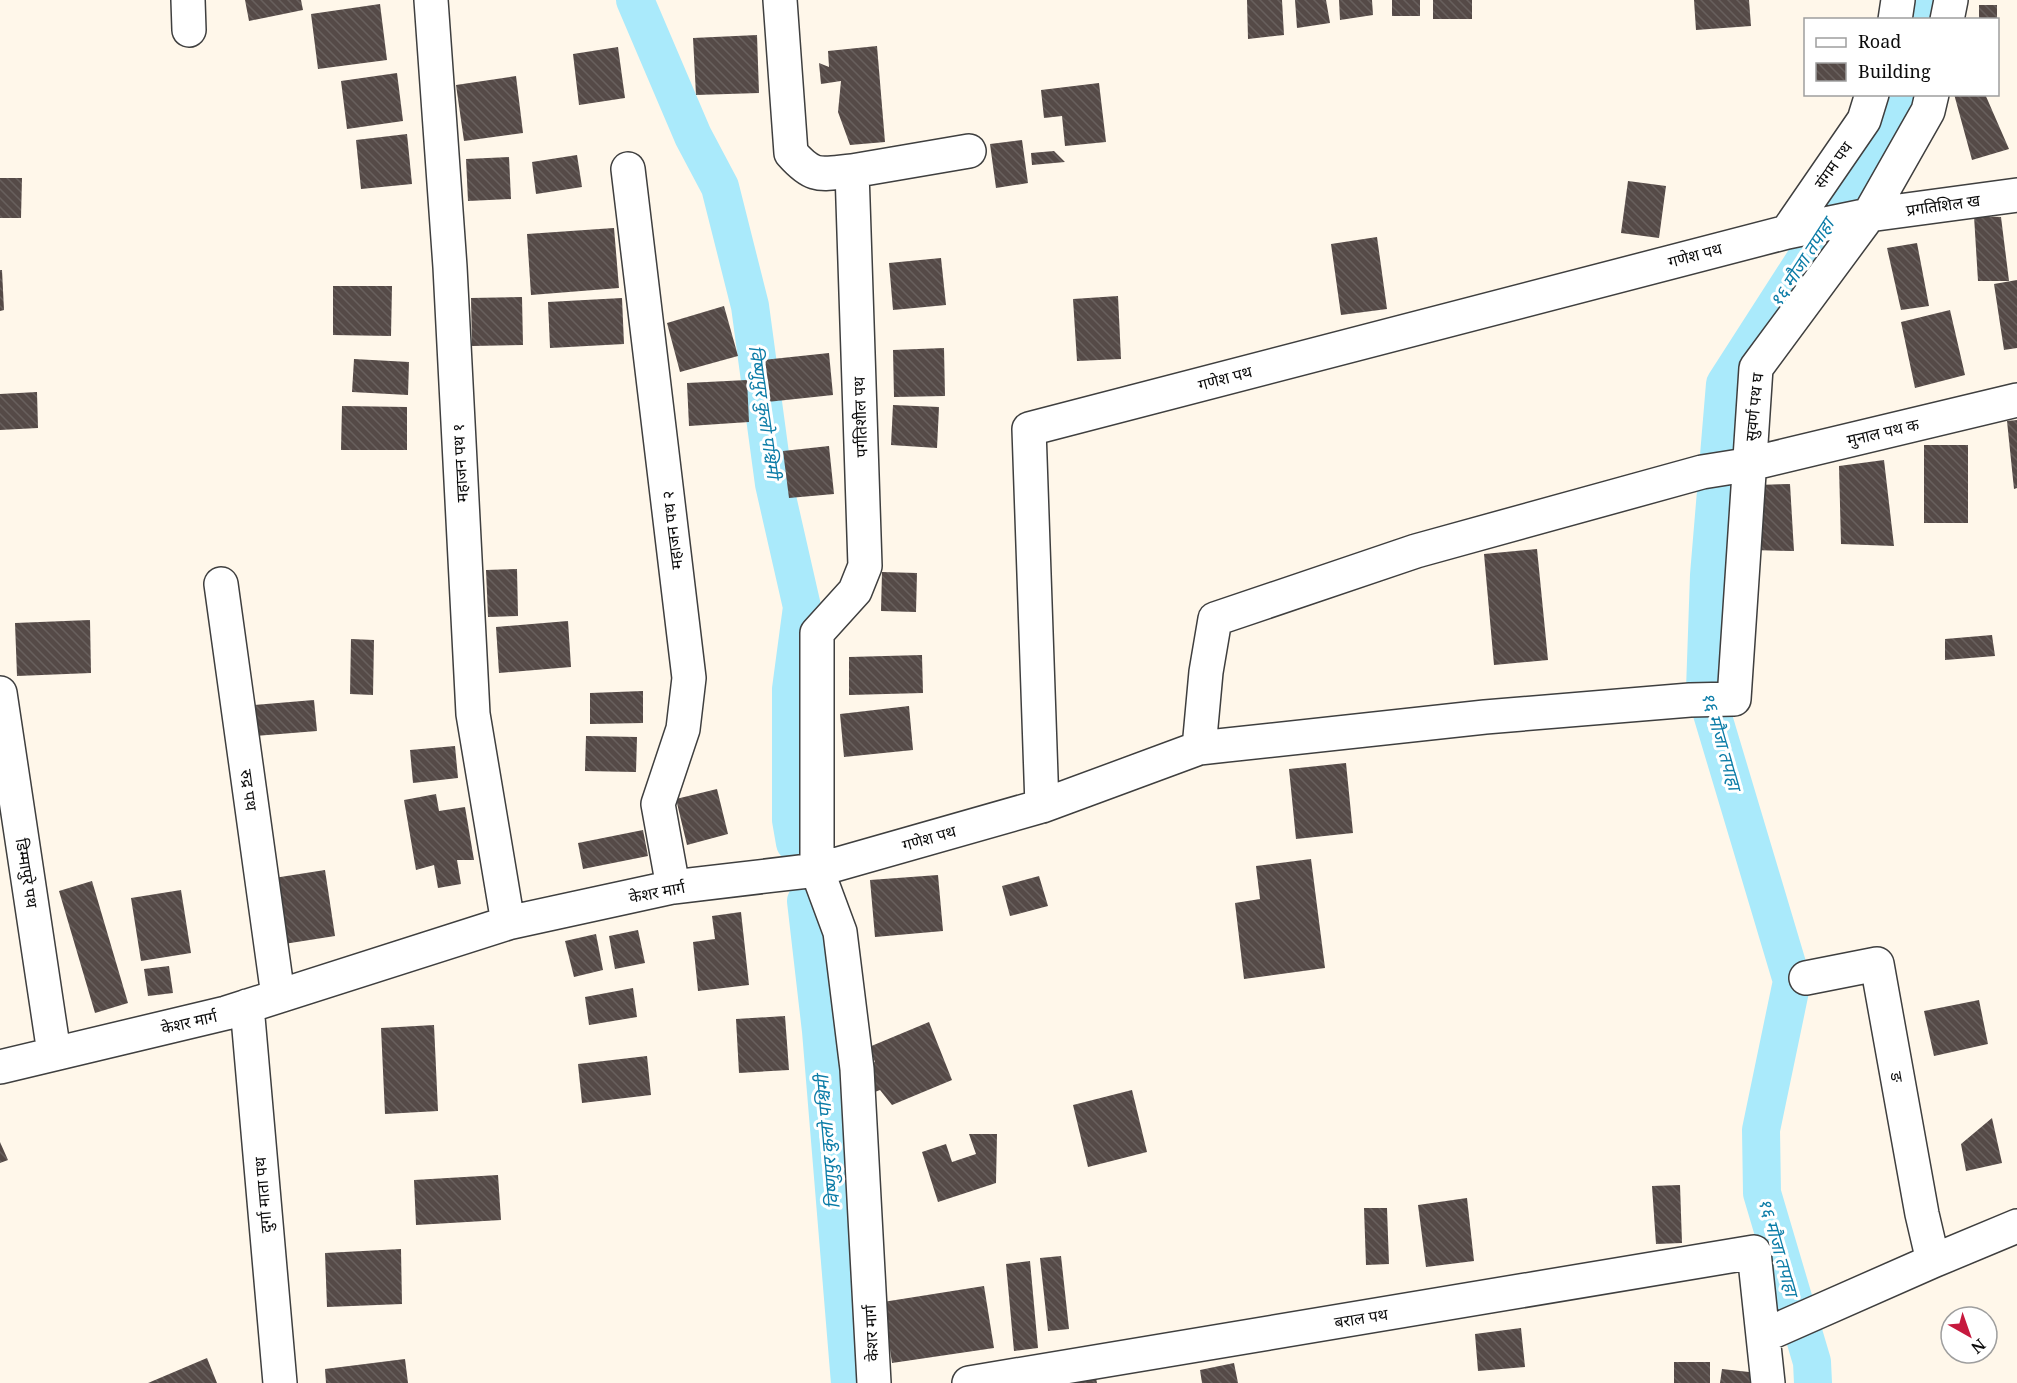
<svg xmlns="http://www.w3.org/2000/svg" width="2017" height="1383" viewBox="0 0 2017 1383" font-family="'Noto Serif','Noto Sans Devanagari',serif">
<defs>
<pattern id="building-back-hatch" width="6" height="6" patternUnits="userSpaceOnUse" patternTransform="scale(1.5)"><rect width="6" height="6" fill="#554a47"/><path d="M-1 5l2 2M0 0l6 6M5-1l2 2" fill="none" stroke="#68605d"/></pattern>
</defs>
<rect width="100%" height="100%" fill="#fff7ea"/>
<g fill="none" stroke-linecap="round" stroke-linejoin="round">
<!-- canal -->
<path stroke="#aaeafb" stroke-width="38" d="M635 0 693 136 720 187 750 306 774 484 802 607 791 689V820L795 843
M1918 20 1923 0
M806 901 821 1031 850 1383
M1813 1383 1812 1362 1762 1193 1761 1130 1792 981 1705 690 1709 575 1725 384 1889 129 1898 94"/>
</g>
<!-- building -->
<path fill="url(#building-back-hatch)" d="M245 0H301L303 10 249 21Z
M1247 0H1282L1284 35 1248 39Z
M1295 0H1326L1330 23 1297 28Z
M1339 0H1372L1373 15 1340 20Z
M1392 0H1420V16H1392Z
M1433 0H1472V19H1433Z
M1694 0H1749L1751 26 1696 30Z
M380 4 387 60 318 69 311 14Z
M1979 5H1997V20H1979Z
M757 35 759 93 696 95 693 38Z
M877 46 885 142 850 145 838 112 841 81 821 84 819 63 829 67 828 51Z
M618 47 625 98 579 105 573 54Z
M397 73 403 121 347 129 341 81Z
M516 76 523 133 464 141 456 85Z
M1099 83 1106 142 1065 146 1062 116 1044 118 1041 90Z
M1954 94H1985L2009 149 1972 160Z
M407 134 412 184 361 189 356 140Z
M1022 140 1028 183 996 188 990 144Z
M1054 151 1065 162 1032 165 1031 153Z
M577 155 582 187 536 194 532 162Z
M509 157 511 199 468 201 466 159Z
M0 178H22L21 218H0Z
M1628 181 1666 186 1659 238 1621 233Z
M1974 216 2001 217 2009 281H1978Z
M614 228 619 288 531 295 527 234Z
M1377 237 1387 309 1341 315 1331 244Z
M1917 243 1929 306 1901 310 1887 248Z
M941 258 946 305 893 310 889 263Z
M0 270H2L4 310 0 311Z
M2017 280V348L2004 350 1994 284Z
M333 286H392L391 336 333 335Z
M1118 296 1121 359 1077 361 1073 299Z
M522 297 523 345 472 346 471 298Z
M622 298 624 344 550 348 548 302Z
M724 306 738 356 680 372 667 323Z
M1950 310 1965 375 1915 388 1901 322Z
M944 348 945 396 894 397 893 350Z
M829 353 833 395 767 402 763 360Z
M354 359 409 362 408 395 352 392Z
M747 380 749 422 689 426 687 383Z
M37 392 38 428 0 430V394Z
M893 405 939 407 937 448 891 445Z
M342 406 407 407V450H341Z
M2017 420V488L2014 489 2007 421Z
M1924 445H1968V523H1924Z
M829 446 834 494 789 498 783 451Z
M1884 460 1894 546 1841 544 1839 466Z
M1790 484 1794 551 1751 550 1757 485Z
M1537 549 1548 660 1494 665 1484 554Z
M517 569 518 616 488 617 486 570Z
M882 572 917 573 916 612 881 611Z
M90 620 91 673 17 676 15 623Z
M568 621 571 667 499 673 496 627Z
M1992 635 1995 656 1945 660V639Z
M351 639 374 640 373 695 350 694Z
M922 655 923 693 849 695V657Z
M643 691V723L590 724V693Z
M314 700 317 731 255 736 253 705Z
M909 706 913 750 844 757 840 714Z
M586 736 637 737 636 772 585 771Z
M455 746 458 778 413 783 410 750Z
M1346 763 1353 833 1296 839 1289 769Z
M717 789 728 834 687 845 676 799Z
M436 794 439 811 465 807 474 860H457L461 884 438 888 434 865 416 870 404 800Z
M643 830 648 856 583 869 578 843Z
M1311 859 1325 968 1244 979 1235 903 1260 899 1256 866Z
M325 870 335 936 284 944 274 878Z
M938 875 943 931 875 937 870 880Z
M1039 876 1048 906 1010 916 1002 886Z
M92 881 128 1003 95 1013 59 891Z
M181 890 191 953 141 961 131 898Z
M741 912 749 985 698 991 693 942 715 939 712 916Z
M638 930 645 963 615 969 609 936Z
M596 934 603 970 574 977 565 941Z
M169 966 173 993 148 996 144 969Z
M633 988 637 1017 589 1025 585 997Z
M1979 1000 1988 1044 1934 1056 1924 1011Z
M785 1016 789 1070 739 1073 736 1019Z
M929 1022 952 1080 892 1105 880 1090 867 1095 857 1069 875 1062 869 1047Z
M434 1025 438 1111 385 1114 381 1028Z
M647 1056 651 1095 582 1103 578 1064Z
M1132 1090 1147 1152 1088 1167 1073 1105Z
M1992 1118 2002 1163 1966 1171 1961 1144Z
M969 1134H997L996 1183 938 1202 922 1152 946 1144 952 1162 976 1154Z
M0 1142 8 1160 0 1163Z
M498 1175 501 1220 416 1225 414 1180Z
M1680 1185 1682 1243 1656 1244 1652 1186Z
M1467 1198 1474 1261 1426 1267 1418 1205Z
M1364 1208H1387L1389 1264 1366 1265Z
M401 1249 402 1304 327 1307 325 1253Z
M1061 1256 1069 1329 1048 1331 1040 1258Z
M1030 1261 1038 1348 1014 1351 1006 1264Z
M984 1286 994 1348 892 1363 883 1302Z
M1521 1328 1525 1367 1478 1371 1475 1334Z
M207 1358 217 1383H148Z
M405 1359 408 1383H326L325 1369Z
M1674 1362H1710V1383H1674Z
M1234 1363 1238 1383H1202L1200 1370Z
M1722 1369 1758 1373 1757 1383H1720Z
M1095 1373 1097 1383H1045Z"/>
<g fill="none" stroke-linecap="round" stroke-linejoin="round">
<defs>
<path id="minor" d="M188 0 189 30
M431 0 450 267 473 714 508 923
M780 0 791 153C814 179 820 174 852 171L865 566 855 591 817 633V870L840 932 857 1069 874 1383
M1895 20 1898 0
M1947 20 1951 0
M628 169 689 678 683 729 658 804 673 887
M852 171 969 151
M1787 232 1864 120 1872 94
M221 584 278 996
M0 693 54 1053
M1199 748 1206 672 1215 619 1416 551 1702 472 1746 465 2017 400
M1042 806 1029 429 1787 232 1869 215 2017 195
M1806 978 1877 964 1922 1214 1933 1261
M247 1006 280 1383
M0 1067 226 1013 508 923 673 887 817 870 1042 806 1199 748 1485 717 1690 700 1734 699 1756 368 1869 215 1928 111 1932 94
M1763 1336 1933 1261 2017 1226
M969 1383 1754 1252 1768 1383"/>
</defs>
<!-- minor casing -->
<use href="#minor" stroke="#3f3f3f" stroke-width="36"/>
<!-- minor -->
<use href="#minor" stroke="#fff" stroke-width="33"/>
</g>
<g text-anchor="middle" stroke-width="6" stroke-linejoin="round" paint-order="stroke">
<!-- street labels -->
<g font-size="16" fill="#0c0c0c" stroke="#fff">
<text transform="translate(1833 165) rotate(-55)" y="6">संगम पथ</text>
<text transform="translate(1943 205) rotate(-8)" y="6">प्रगतिशिल ख</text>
<text transform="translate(1695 255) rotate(-15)" y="6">गणेश पथ</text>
<text transform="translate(1225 378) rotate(-15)" y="6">गणेश पथ</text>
<text transform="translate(1754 407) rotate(-84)" y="6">सुवर्ण पथ घ</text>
<text transform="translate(860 417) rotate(-92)" y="6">पर्गतिशील पथ</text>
<text transform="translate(1883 432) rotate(-13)" y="6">मुनाल पथ क</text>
<text transform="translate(460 463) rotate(-93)" y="6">महाजन पथ १</text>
<text transform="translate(672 530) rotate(-97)" y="6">महाजन पथ २</text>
<text transform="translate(249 790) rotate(82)" y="6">रुद्र पथ</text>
<text transform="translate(929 838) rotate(-16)" y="6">गणेश पथ</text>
<text transform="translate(27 873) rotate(81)" y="6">डिम्मापुरे पथ</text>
<text transform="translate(657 892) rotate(-11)" y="6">केशर मार्ग</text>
<text transform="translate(189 1022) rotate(-13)" y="6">केशर मार्ग</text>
<text transform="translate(1897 1077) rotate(80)" y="6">ङ</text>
<text transform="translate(263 1195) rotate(-95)" y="6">दुर्गा माता पथ</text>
<text transform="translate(1361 1318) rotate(-9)" y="6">बराल पथ</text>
<text transform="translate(871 1333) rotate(-93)" y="6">केशर मार्ग</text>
</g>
<!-- water labels -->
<g font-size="18" font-style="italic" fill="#0b7ca7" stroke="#fff">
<text transform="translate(1802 263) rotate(-57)" y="6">१६ मौजा तपाहा</text>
<text transform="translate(764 412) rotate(82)" y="6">विष्णुपुर कुलो पश्चिमी</text>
<text transform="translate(1721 741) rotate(74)" y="6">१६ मौजा तपाहा</text>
<text transform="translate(828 1142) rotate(-95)" y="6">विष्णुपुर कुलो पश्चिमी</text>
<text transform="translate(1778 1247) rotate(74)" y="6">१६ मौजा तपाहा</text>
</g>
</g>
<!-- legend -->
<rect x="1804" y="18" width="195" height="78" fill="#ffffff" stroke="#9e9e9e" stroke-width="1.5"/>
<rect x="1816" y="38" width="30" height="9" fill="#ffffff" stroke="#9e9e9e" stroke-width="1.5"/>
<text x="1858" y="48" font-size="18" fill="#0c0c0c">Road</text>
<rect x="1816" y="63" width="30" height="18" fill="url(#building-back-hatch)" stroke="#9e9e9e" stroke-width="1.5"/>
<text x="1858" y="78" font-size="18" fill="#0c0c0c">Building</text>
<!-- north arrow -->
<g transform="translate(1969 1335) rotate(140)"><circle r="28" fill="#ffffff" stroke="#9e9e9e" stroke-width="1.5"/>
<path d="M0-4.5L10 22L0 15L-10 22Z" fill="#c6193e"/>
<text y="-9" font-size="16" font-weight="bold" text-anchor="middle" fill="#0c0c0c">N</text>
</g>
</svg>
